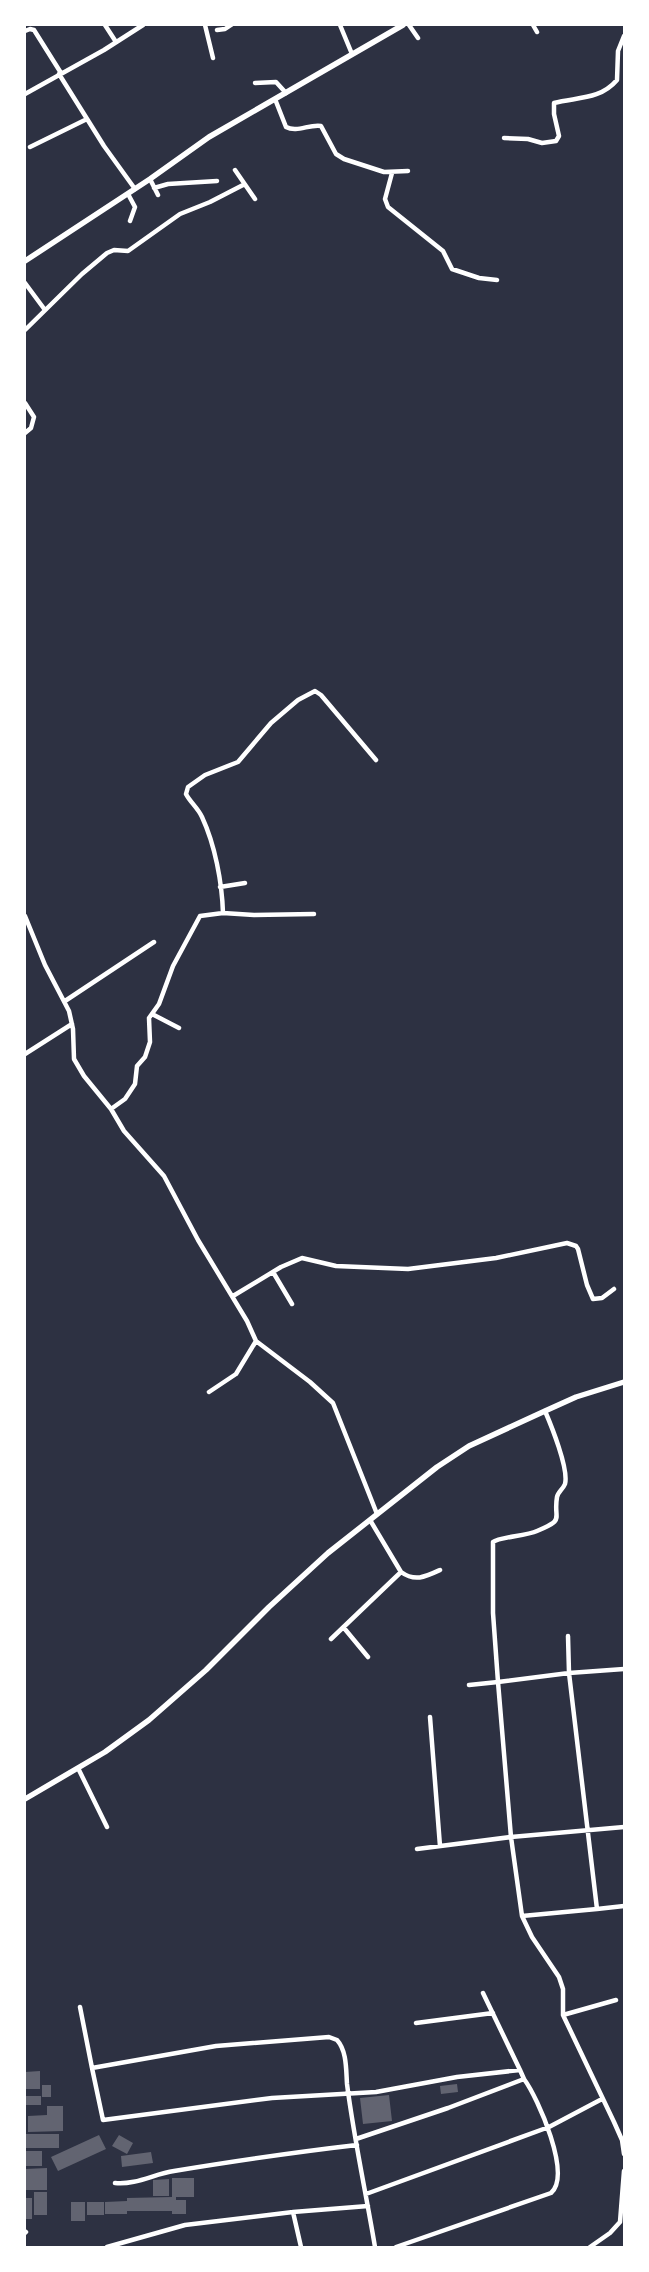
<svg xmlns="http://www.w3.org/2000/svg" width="649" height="2272" viewBox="0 0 649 2272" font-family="'Sofia Sans Condensed',sans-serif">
<rect width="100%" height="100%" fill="#2d3142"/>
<!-- building -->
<path fill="#626471" d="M40 2071V2089H25V2072Z
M457 2084 458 2092 441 2094 440 2086Z
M42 2085H51V2097H42Z
M389 2095 392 2121 363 2124 360 2098Z
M25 2096H41V2105H25Z
M47 2106H63V2131L28 2132V2116L47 2115Z
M25 2134H59V2148H25Z
M99 2135 106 2149 58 2171 51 2157Z
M119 2135 133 2143 127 2154 112 2146Z
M25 2151H42V2166H25Z
M151 2152 153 2163 122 2167 121 2156Z
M47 2168V2190H25V2169Z
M172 2178H194V2197H176V2200H186V2214H172V2211H127V2214H105V2202L127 2201V2198L172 2197Z
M169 2179V2196H153V2180Z
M34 2192H47V2215H34Z
M25 2198H32V2219H25Z
M71 2202H85V2221H71Z
M87 2202H104V2215H87Z"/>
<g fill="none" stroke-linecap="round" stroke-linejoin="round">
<!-- minor -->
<path stroke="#fff" stroke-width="4.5" d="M105 25 116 42
M205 25 213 58
M340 25 352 54
M409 25 418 38
M533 25 537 32
M217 30 225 29 231 25
M25 31 30 29 34 30 61 73
M59 74 104 146 135 189
M255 83 276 82 286 93
M25 94 104 50 143 25
M275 99 286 127C297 133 309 124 321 126L336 154 344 159 384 172 408 171
M504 138 528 139 542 143 556 141 559 136 554 114V103C577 97 600 100 617 80L618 51 624 36
M30 147 87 119
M235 170 255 199
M392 173 385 199 388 207 443 251 452 269 479 278 497 280
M150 179 158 195
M154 188 168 184 217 181
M128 194 135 207 130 221
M25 283 45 310
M25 330 82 274 107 253 114 250 128 251 180 214 210 202 243 185
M25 403 34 417 31 428 25 433
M220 887 245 883
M223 913C222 882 215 845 202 817 198 808 190 802 186 794L188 787 205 775 238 762 271 723 298 700 315 691 321 695 376 760
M25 916 45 965 69 1011 73 1029 74 1059 84 1076 111 1109 124 1131 164 1176 198 1240 247 1321 256 1341 310 1382 333 1403 377 1514
M65 1001 154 942
M152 1014 179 1028
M25 1054 72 1024
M111 1109 125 1099 135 1084 137 1066 145 1057 150 1042 149 1018 159 1004 173 966 200 916 223 913 254 915 314 914
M273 1272 292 1304
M233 1296 281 1267 302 1258 336 1266 408 1269 496 1258 567 1243 576 1246 578 1249 587 1285 593 1299 602 1298 614 1289
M209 1392 236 1374 256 1341
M370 1520 401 1572
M344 1628 368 1657
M331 1639 401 1572C415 1582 425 1577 440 1570
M624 1669 569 1673 498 1682 511 1837 522 1916 532 1937 559 1977 563 1989V2015L614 2122 622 2140 624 2154
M469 1685 498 1682 493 1613V1542C499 1537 526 1536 537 1531 566 1519 553 1520 557 1497 558 1492 563 1489 565 1484 569 1469 551 1425 545 1411
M430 1717 440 1846
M78 1768 107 1827
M417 1849 511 1837 624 1827
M597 1909 624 1906
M522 1916 597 1909 569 1673 568 1636
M483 1993 520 2070
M80 2007 92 2068
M563 2015 616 2000
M416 2023 493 2013
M356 2139 448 2108 524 2079C538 2098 572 2175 551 2193L396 2247
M115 2183C136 2185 154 2174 174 2171 235 2161 296 2152 357 2145
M366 2194 549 2127 602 2099
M293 2212 301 2247
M25 2233 26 2232
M107 2247 185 2225 293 2212 368 2206
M375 2247C366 2193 354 2139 347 2084 346 2070 347 2051 337 2040L329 2037 216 2046 92 2068 103 2120 272 2098 376 2092 457 2077 520 2070 524 2079
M590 2247 610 2233 620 2222 624 2171"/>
<!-- tertiary -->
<path stroke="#fff" stroke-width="5.5" d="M25 261 150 179 209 137 403 25
M25 1799 105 1752 149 1720 206 1670 269 1607 328 1553 437 1467 469 1446 545 1411 576 1397 624 1382"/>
</g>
<!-- border -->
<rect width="649" height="2272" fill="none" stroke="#ffffff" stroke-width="52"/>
</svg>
